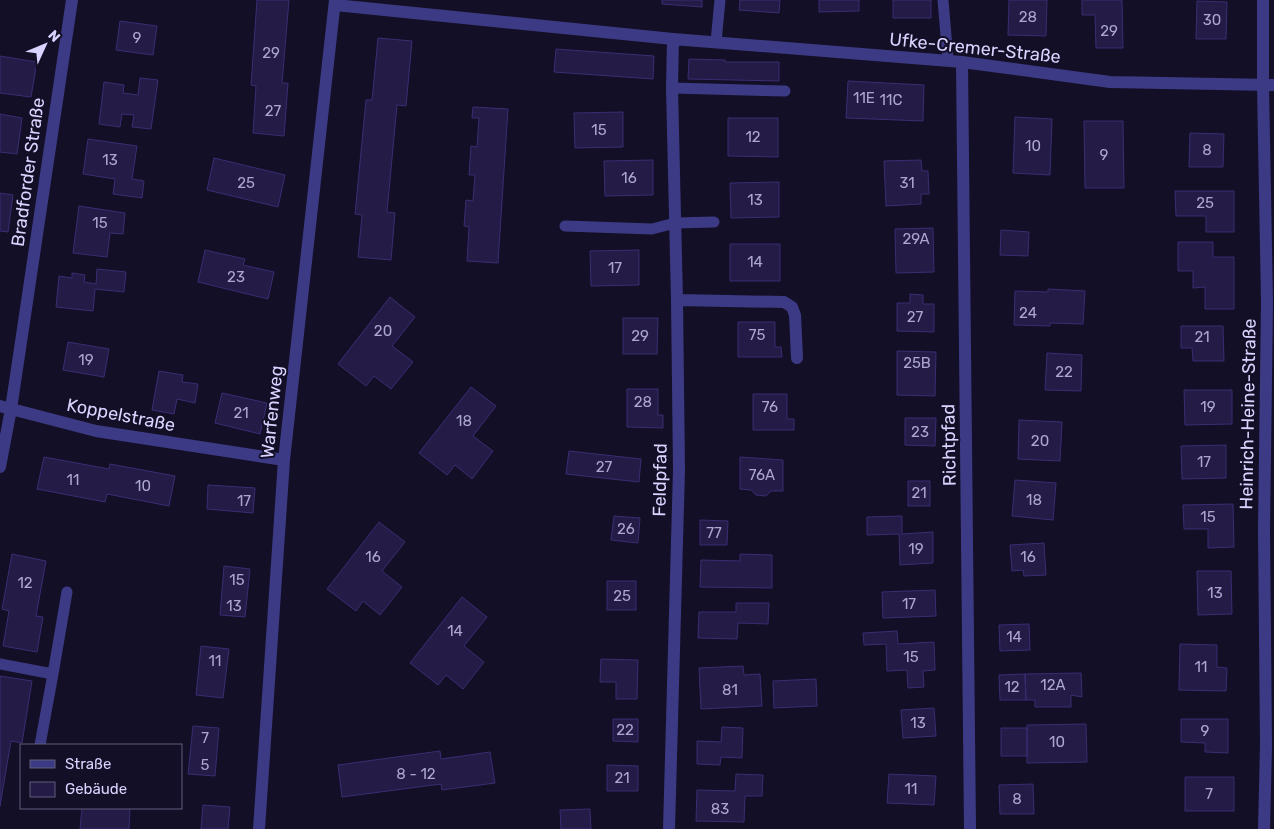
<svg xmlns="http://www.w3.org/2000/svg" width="1274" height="829" viewBox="0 0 1274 829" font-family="Rubik,sans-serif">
<rect width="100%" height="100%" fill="#130f26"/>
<!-- building -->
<path fill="#241b47" stroke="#3b2d73" d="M257 0H289L282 83H288L284 136 253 133 256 86 251 85Z
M662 0H702V7L662 4Z
M740 0H780L779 13 739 10Z
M819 0H859V11L819 12Z
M893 0H931V18H893Z
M1009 0H1047L1046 36 1008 35Z
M1082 0H1122L1123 48H1096L1095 15H1082Z
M1197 1 1227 2 1226 39H1196Z
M120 21 157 26 153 55 116 50Z
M378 38 412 41 406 106 397 105 387 212 395 213 391 260 358 257 362 215 355 214 366 100H372Z
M556 49 654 56 653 79 554 72Z
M0 56 37 62 31 97 0 93Z
M689 59 725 60V62H779V81L688 79Z
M140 78 158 80 151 129 132 127 134 115 122 114 120 127 99 124 104 82 124 85 123 93 138 95Z
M848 81 924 85 923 121 846 118Z
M473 107 508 109 498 263 467 261 469 227 464 226 466 200 473 201 475 175H469L471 146 477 147 479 118H472Z
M623 112V147L575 148 574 113Z
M0 114 22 118 17 154 0 152Z
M1015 117 1052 119 1050 175 1013 173Z
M728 118H778V157L728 156Z
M1084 121H1123L1124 188H1085Z
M1190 133 1224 134 1223 167H1189Z
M88 139 137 146 132 179 144 181 142 198 113 194 115 179 83 174Z
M214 158 285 175 278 207 207 190Z
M653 160V195L605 196 604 161Z
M921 160 922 171H928L929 194H921V204L886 206 884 161Z
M779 182V217L731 218 730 183Z
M1175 191H1234V232H1206V216H1176Z
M0 193 13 195 8 232 0 231Z
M79 206 125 213 123 234 110 233 107 257 73 253Z
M933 228 934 272 896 273 895 229Z
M1001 230 1029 232 1028 256 1000 255Z
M1178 242H1213V257H1234V309H1205V287L1193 288V271H1178Z
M730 244H780V281H730Z
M205 250 245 259 243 265 274 272 268 299 198 282Z
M639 250V285L591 286 590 251Z
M97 269 126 272 124 292 95 289 93 311 56 307 59 276 72 278V273L85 275 84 282 96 284Z
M1048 289 1085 291 1083 324 1050 323V326L1014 325 1015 291 1048 292Z
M910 294 923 295V304H934V332L897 331V303H910Z
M390 297 415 317 392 346 413 362 391 389 374 376 366 386 338 364Z
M623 318H658L657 354H623Z
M738 322H775V347H781L782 357H738Z
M1181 326H1223L1224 361H1193L1192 348H1181Z
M68 342 109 349 104 377 63 370Z
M897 351 936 352 935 396 897 395Z
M1047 353 1082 355 1081 391 1045 390Z
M159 371 183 375 182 382 198 384 195 403 177 399 174 414 152 410Z
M471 387 496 406 473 436 493 451 472 479 455 465 447 475 419 453Z
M627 389H658V415H663V428L627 427Z
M1184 390H1232V424L1185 425Z
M222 393 267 403 260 434 215 423Z
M753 394H787V419H794V430H753Z
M905 418H936L935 446 905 445Z
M1019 420 1062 422 1060 461 1018 459Z
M1226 445V478L1182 479 1181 446Z
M569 451 641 459 639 482 566 474Z
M44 457 109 469 110 464 175 476 169 506 107 494 105 502 37 489Z
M740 457 783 460V491H771L766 496 756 495 751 490 740 489Z
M1015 480 1056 483 1053 520 1012 516Z
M908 481H930V506H908Z
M208 485 255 488 253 513 207 509Z
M1233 504 1234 547 1208 548V529H1184L1183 505Z
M614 516 640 518 638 543 611 540Z
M902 516V534L933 532V563L900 565 899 534 867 535V517Z
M700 520 728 521 727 545H700Z
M379 522 405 542 382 571 402 587 380 615 363 601 356 611 327 589Z
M1044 543 1046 575 1024 576 1023 570 1012 571 1010 545Z
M12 554 46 561 36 616 43 617 37 652 3 646 9 611 2 609Z
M740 554 772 555V588L700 587 701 560 740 561Z
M224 566 250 569 245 617 220 615Z
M1197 571H1231L1232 614 1198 615Z
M607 581H636V610H607Z
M935 590 936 616 883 618 882 592Z
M462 597 487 617 464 646 484 662 463 689 446 675 438 685 410 663Z
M736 603H769L768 624 738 623 737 639 698 638 699 612H736Z
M1029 624 1030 650 1000 651 999 625Z
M897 631 898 644 934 642 935 670 923 671 924 687 908 688 907 670 887 671 886 644 864 645 863 633Z
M1180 644 1217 645V667L1227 668 1226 691 1179 690Z
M201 646 229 649 223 698 196 695Z
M601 659 638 660 637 699H616V682H600Z
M743 666 744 675 760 674 762 706 701 709 699 668Z
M1081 673 1082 697 1071 695V707H1035V700H1026L1025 674Z
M1025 674 1026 700H1000L999 675Z
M0 676 32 681 22 743 11 741 0 806Z
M816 679 817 706 774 708 773 681Z
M934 708 936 736 903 738 901 710Z
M613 719H638V742L613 741Z
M1181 719H1228V753L1205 752V743L1181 742Z
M1086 724 1087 762 1027 763V725Z
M193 726 219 728 215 776 188 774Z
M722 727 743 728 742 758 721 757 720 765 697 764V741L721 742Z
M1001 728H1027V756H1001Z
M440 751 441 759 490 752 495 783 442 790 441 784 342 797 338 765Z
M607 765 638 766V791H607Z
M736 774 763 775 762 796H745L744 822 696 821 697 790 735 791Z
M889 774 936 776 934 805 887 803Z
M1185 777H1234V811H1185Z
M1033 784 1034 814H1000L999 785Z
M203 805 230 807 228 829H201Z
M82 808H130L129 829H80Z
M590 809 591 829H561L560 810Z"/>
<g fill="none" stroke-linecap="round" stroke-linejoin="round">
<!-- lane -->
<path stroke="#3d3a85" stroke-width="11" d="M943 0 948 60
M716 42 720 0
M672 88 785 91
M565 226 652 229 675 223 714 222
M0 664 53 674 40 745
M53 674 67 592"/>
<!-- street -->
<path stroke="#3d3a85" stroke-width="12" d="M1263 0V86L1267 302 1264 530 1266 745 1264 829
M335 5 673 39 962 62 1110 82 1274 85
M673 39 672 88 677 300
M962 62 970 829
M0 406 96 431 284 460
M0 467 11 409 72 0
M259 829 284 460 335 0
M669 829 679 470 677 300 784 302 792 307 795 315 797 358"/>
</g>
<g text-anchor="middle" stroke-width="4" stroke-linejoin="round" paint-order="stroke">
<!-- number labels -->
<g font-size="15" fill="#aca6d1">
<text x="1028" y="22">28</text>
<text x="1212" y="25">30</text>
<text x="1109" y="36">29</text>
<text x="137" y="43">9</text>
<text x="271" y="58">29</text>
<text x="864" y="103">11E</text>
<text x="891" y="105">11C</text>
<text x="273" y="116">27</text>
<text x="599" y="135">15</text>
<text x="753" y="142">12</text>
<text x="1033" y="151">10</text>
<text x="1207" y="155">8</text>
<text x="1104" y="160">9</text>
<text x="110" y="165">13</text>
<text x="629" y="183">16</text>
<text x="246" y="188">25</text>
<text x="907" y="188">31</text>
<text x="755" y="205">13</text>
<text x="1205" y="208">25</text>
<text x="100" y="228">15</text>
<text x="916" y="244">29A</text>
<text x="755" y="267">14</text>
<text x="615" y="273">17</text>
<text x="236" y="282">23</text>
<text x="1028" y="318">24</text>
<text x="915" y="322">27</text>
<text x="383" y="336">20</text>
<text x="757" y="340">75</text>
<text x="640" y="341">29</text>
<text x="1202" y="342">21</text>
<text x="86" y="365">19</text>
<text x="917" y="368">25B</text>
<text x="1064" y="377">22</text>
<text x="643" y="407">28</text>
<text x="770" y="412">76</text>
<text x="1208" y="412">19</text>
<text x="241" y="418">21</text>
<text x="464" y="426">18</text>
<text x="920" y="437">23</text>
<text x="1040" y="446">20</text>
<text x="1204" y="467">17</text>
<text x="604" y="472">27</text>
<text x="762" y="480">76A</text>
<text x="73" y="485">11</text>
<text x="143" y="491">10</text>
<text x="919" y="498">21</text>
<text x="1034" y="505">18</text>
<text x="244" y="506">17</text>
<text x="1208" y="522">15</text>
<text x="626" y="534">26</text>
<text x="714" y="538">77</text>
<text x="916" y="554">19</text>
<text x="373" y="562">16</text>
<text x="1028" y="562">16</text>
<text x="237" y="585">15</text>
<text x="25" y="588">12</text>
<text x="1215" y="598">13</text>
<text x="622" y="601">25</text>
<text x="909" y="609">17</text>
<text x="234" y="611">13</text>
<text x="455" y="636">14</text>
<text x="1014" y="642">14</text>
<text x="911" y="662">15</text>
<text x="215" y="666">11</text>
<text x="1201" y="672">11</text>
<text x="1053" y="690">12A</text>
<text x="1012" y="692">12</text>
<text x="730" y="695">81</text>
<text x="918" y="728">13</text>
<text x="625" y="735">22</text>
<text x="1205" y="736">9</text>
<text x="205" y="743">7</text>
<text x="1057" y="747">10</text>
<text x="205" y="770">5</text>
<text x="416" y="779">8 - 12</text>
<text x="622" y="783">21</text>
<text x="911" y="794">11</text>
<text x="1209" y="799">7</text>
<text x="1017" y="804">8</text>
<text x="720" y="814">83</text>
</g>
<!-- street labels -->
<g font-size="18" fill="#d9d4ff" stroke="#130f26">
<text transform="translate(975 48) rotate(6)" y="6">Ufke-Cremer-Straße</text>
<text transform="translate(28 172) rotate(-82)" y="6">Bradforder Straße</text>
<text transform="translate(272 412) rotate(-84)" y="6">Warfenweg</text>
<text transform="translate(1248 414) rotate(-89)" y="6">Heinrich-Heine-Straße</text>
<text transform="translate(121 415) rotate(11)" y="6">Koppelstraße</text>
<text transform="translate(949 445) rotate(-91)" y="6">Richtpfad</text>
<text transform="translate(660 480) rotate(-89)" y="6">Feldpfad</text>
</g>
</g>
<!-- legend -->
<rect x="20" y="744" width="162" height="65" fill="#130f26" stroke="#625e7d"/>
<rect x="30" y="760" width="25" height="8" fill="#3d3a85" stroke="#625e7d"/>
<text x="65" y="769" font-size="15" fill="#d9d4ff">Straße</text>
<rect x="30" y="782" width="25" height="15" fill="#241b47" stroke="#625e7d"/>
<text x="65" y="794" font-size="15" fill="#d9d4ff">Gebäude</text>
<!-- north arrow -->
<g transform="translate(45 45) rotate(46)" stroke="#130f26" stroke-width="4" paint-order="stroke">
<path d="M0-4L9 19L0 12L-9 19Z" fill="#d9d4ff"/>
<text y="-8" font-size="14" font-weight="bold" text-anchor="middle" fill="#d9d4ff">N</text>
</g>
</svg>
